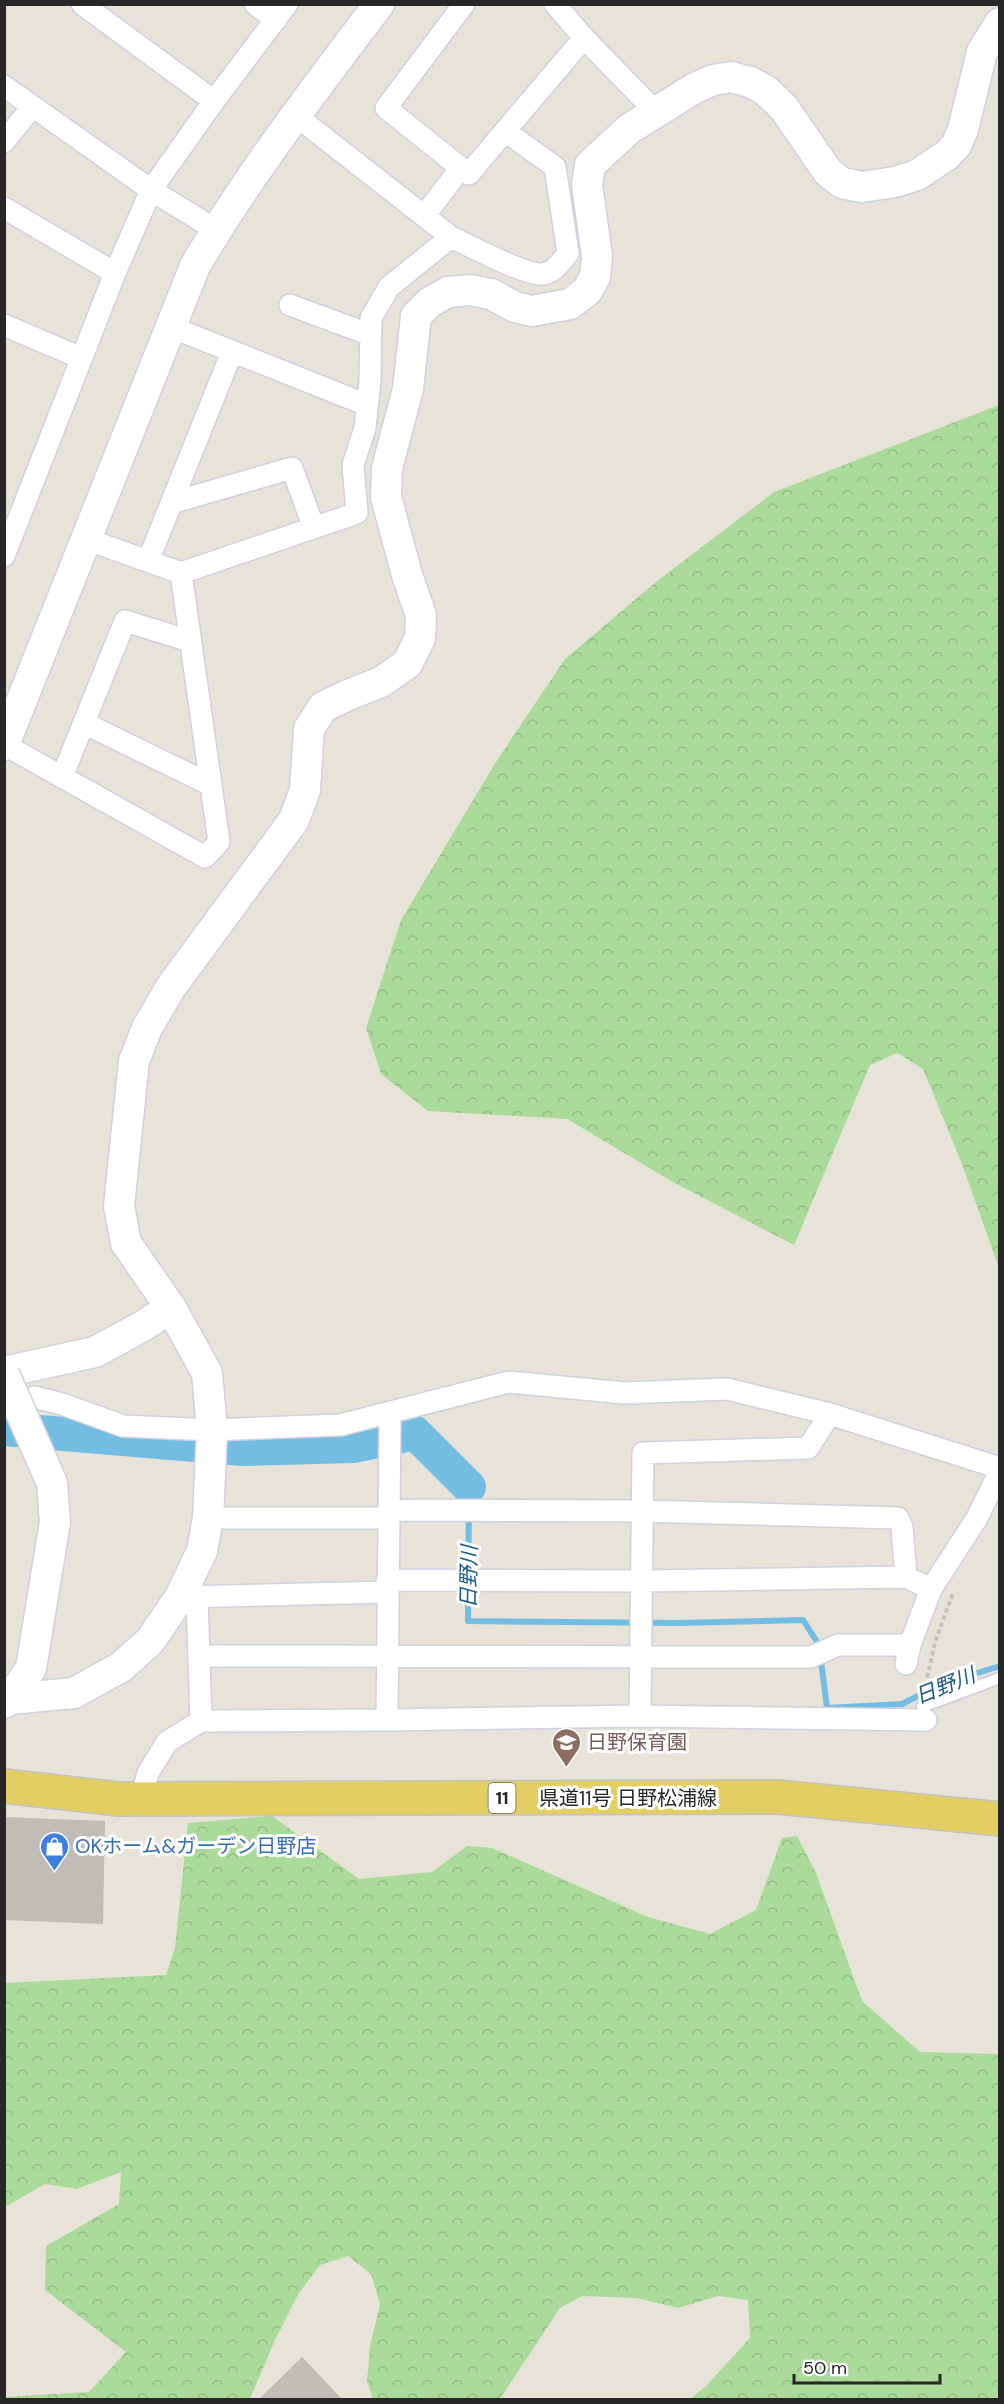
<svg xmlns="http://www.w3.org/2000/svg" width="1004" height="2404" viewBox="0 0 1004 2404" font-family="'DM Sans','Noto Sans JP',sans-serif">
<defs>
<pattern id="forest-crowns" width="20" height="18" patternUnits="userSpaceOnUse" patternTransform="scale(1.5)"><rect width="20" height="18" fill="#abdb9a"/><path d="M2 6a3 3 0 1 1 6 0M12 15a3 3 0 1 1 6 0" fill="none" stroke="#93bc85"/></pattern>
</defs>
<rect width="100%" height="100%" fill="#e8e3d9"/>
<!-- forest -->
<path fill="url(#forest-crowns)" d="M999 405V1268L962 1164 923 1069 897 1053 870 1065 794 1245 673 1182 567 1119 428 1111 381 1074 366 1028 401 920 496 762 565 659 656 582 774 492Z
M272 1816 359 1879 432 1872 467 1846 492 1848 648 1917 710 1934 756 1910 782 1838 797 1836 816 1873 862 2001 920 2052 999 2054V2399H690L705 2387 750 2338 748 2300 718 2296 678 2308 637 2298 582 2296 560 2308 500 2399H373L367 2381 370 2346 380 2304 371 2274 348 2256 320 2265 299 2293 275 2340 250 2399H5V2397L89 2392 126 2352 45 2290 46 2246 119 2204 121 2172 77 2189 45 2184 5 2207V1983L166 1975 175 1948 188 1823Z"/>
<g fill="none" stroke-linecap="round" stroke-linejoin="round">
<!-- stream -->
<path stroke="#74bde2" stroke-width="6" d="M469 1487 468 1621 678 1623 803 1620 819 1645 827 1708 902 1704 942 1684 1000 1666"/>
<!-- river -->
<path stroke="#74bde2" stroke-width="34" d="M4 1429 243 1449 353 1446 415 1433 469 1487"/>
</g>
<!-- building -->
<path fill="#c0bcb6" d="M4 1817 105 1821 103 1924 4 1920Z
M302 2357 343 2400H258Z"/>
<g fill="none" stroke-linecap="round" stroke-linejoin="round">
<defs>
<path id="lane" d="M922 1707 1000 1678"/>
<path id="street" d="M82 4 214 101
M255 4 276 20
M555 4 584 38 656 112
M4 86 151 190 216 230
M295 115 451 237
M4 142 32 107
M461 168 386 108 464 4
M4 208 115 273
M424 216 461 168 469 174 505 131
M290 305 371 335
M4 325 81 358
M171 327 367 405
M171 503 292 468 314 528
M86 539 181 573 357 513 353 465 365 428 370 381 371 318 389 287 451 237C470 246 521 273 539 274 553 275 561 262 568 253L555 167 505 131 584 38
M4 556 115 273 151 190 214 101 287 4
M148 561 232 352
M84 723 211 785
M5 745 205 857 219 842 181 573
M62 777 125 621 190 641
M34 1397 62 1404 123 1426 212 1430 340 1425 509 1382 625 1393 727 1389 830 1414 1000 1468
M390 1414 387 1720 640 1716 926 1720
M388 1510 642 1511 898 1518 902 1527 906 1577
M208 1518H388
M387 1580 641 1581 906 1577 931 1589
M180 1597 387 1592
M197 1597 201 1721
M199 1656 811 1657 838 1645H910
M906 1664 910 1645 931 1589 977 1518 1000 1471
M640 1716 643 1453 808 1448 830 1414
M141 1799 148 1773 167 1742 201 1721 387 1720"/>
<path id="secondary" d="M4 745 195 266C249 174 315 89 379 4
M4 1372 95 1352 141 1327 171 1308
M10 1699 31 1668 55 1522
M4 1703 10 1699 74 1693 121 1667 150 1641 180 1597 202 1551 208 1518 212 1430 207 1373 171 1308 126 1243 119 1206 134 1061 147 1028 171 987 294 820 305 790 309 729 323 707 348 695 381 682 407 664 420 638 421 615 407 575 386 497 387 468 408 389 416 316 430 302 448 292 470 290 491 294 515 307 532 311 570 304 587 291 595 277 597 256 587 185 590 165 629 129 695 88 713 80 731 77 750 82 765 90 784 108 828 172 842 183 862 187 895 182 917 175 947 155 957 144 963 129 982 52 1000 23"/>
<path id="primary" d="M4 1786 119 1799 778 1797 1000 1819"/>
</defs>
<!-- lane casing -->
<use href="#lane" stroke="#cfd1df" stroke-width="14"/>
<!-- street casing -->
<use href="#street" stroke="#cfd1df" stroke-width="24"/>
<!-- secondary casing -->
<use href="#secondary" stroke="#cfd1df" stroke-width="33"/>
<!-- primary casing -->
<use href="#primary" stroke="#c3c3c3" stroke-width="36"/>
<!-- path -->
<path stroke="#c3c3c3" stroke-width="4" stroke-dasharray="4.5 3" stroke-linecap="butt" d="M924 1692 935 1642 953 1593"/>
<!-- lane -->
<use href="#lane" stroke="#fff" stroke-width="10"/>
<!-- street -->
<use href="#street" stroke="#fff" stroke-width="21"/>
<!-- secondary -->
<use href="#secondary" stroke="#fff" stroke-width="30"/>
<!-- primary -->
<use href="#primary" stroke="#e3ce63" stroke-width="33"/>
<defs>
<path id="secondary-bridge" d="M4 1374 52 1483 55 1522"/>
</defs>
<!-- secondary-bridge casing -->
<use href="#secondary-bridge" stroke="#cfd1df" stroke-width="33" stroke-linecap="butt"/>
<!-- secondary-bridge -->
<use href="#secondary-bridge" stroke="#fff" stroke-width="30"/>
</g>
<!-- icons -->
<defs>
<symbol id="school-pin" viewBox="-11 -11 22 30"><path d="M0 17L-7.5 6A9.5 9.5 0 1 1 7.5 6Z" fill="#8d6e63" stroke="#fff"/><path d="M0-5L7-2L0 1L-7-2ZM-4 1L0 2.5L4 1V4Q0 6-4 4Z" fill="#fff"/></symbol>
<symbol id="shop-pin" viewBox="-11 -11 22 30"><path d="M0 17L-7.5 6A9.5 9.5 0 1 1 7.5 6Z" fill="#3f7fe0" stroke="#fff"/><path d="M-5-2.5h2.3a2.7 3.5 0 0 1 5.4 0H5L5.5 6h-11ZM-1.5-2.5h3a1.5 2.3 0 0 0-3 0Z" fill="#fff"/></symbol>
</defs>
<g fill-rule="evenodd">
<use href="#school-pin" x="550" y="1726" width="33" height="45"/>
<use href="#shop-pin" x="38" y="1830" width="33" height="45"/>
</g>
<g text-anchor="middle" stroke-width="6" stroke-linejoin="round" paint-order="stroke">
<!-- shield labels -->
<rect fill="#fff" stroke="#686868" stroke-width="1.5" x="488.5" y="1783" width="27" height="30" rx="4.5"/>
<g font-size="18" font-weight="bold" fill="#272727">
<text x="502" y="1804">11</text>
</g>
<!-- education labels -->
<g font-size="20" fill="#785e54" stroke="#fff" text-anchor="start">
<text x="587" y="1749">日野保育園</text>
</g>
<!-- street labels -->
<g font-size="20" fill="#272727" stroke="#fff">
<text x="628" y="1805">県道11号 日野松浦線</text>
</g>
<!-- shop labels -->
<g font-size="20" fill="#366cbe" stroke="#fff" text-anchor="start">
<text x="75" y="1853">OKホーム&amp;ガーデン日野店</text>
</g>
<!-- water labels -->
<g font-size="21" font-style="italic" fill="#185a89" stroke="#fff">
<text transform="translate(469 1577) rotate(-89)" y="7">日野川</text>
<text transform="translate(945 1686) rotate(-22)" y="7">日野川</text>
</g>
</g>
<!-- border -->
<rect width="1004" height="2404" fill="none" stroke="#272727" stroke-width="12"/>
<!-- scale -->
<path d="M794 2374v9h146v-9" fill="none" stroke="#272727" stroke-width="3"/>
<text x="803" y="2374" font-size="18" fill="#272727" stroke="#ffffff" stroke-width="4.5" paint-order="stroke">50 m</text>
</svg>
